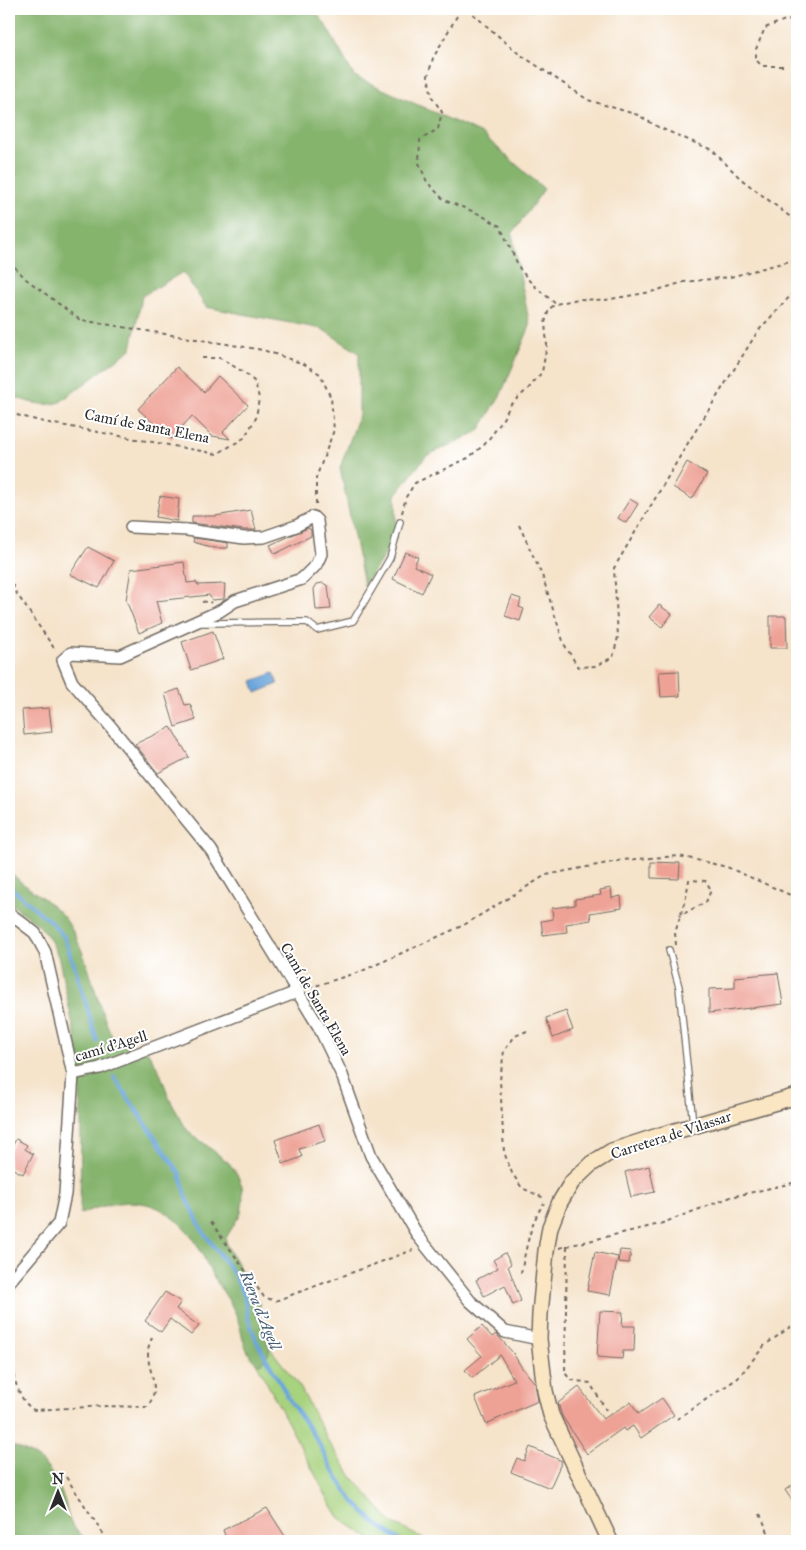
<svg xmlns="http://www.w3.org/2000/svg" width="806" height="1550" viewBox="0 0 806 1550" font-family="'IM FELL Great Primer',serif">
<rect width="100%" height="100%" fill="#fff"/>
<filter id="ink" filterUnits="userSpaceOnUse"><feTurbulence type="fractalNoise" baseFrequency=".02" numOctaves="2"/><feDisplacementMap in="SourceGraphic" scale="10" xChannelSelector="R" yChannelSelector="G"/><feConvolveMatrix kernelMatrix="1 2 1 2 8 2 1 2 1" color-interpolation-filters="sRGB"/></filter>
<filter id="wash" filterUnits="userSpaceOnUse"><feTurbulence type="fractalNoise" baseFrequency=".0096" numOctaves="4" result="noise"/><feDisplacementMap in="SourceGraphic" scale="20" xChannelSelector="R" yChannelSelector="G"/><feGaussianBlur stdDeviation="1.12" result="paint"/><feColorMatrix in="noise" values="0 0 0 0 0 0 0 0 0 0 0 0 0 0 0 0 0 1.4 0 .05"/><feComposite in="paint" operator="in"/></filter>
<g filter="url(#wash)">
<rect width="100%" height="100%" fill="#f5e3ca"/>
<!-- green -->
<path fill="#a7d27e" stroke="#697e54" d="M269 1347 300 1387 328 1441 353 1478 392 1523 428 1541H373L339 1517 328 1499 257 1364 262 1363 268 1353Z"/>
<!-- forest -->
<path fill="#85b46d" stroke="#58704c" d="M9 9H313L325 24 354 76 482 134 544 189 512 234 530 326 501 394 479 431 426 456 396 495V539L364 585 340 468 359 415V353L322 329 206 307 183 272 142 296 131 349 60 402C43 408 25 401 9 395Z
M9 870C25 890 50 898 66 920 90 956 94 1000 113 1038 121 1048 135 1049 147 1051L159 1070 170 1100 187 1130 229 1163 237 1174 242 1186 243 1200 241 1213 226 1238V1244L259 1303 263 1328 269 1347V1353L262 1363 257 1364C243 1353 242 1328 235 1312 228 1297 218 1286 211 1272 205 1261 200 1248 193 1238 160 1196 128 1195 80 1214L81 1127 79 1055 59 959C48 929 34 920 9 903Z
M9 1445C41 1455 52 1468 64 1499 67 1507 67 1517 72 1525 76 1531 83 1536 88 1541H9Z"/>
<!-- water -->
<path fill="#6ba5db" stroke="#4b6883" d="M274 673 278 684 256 693 252 681Z"/>
<g fill="none" stroke-linecap="round" stroke-linejoin="round">
<!-- stream -->
<path stroke="#6ba5db" stroke-width="4" d="M9 886 51 922 64 937 74 964 97 1041
M114 1077 180 1174 187 1198 202 1230 234 1274 244 1296 248 1318 257 1342 292 1404 317 1440 332 1469 353 1501 375 1523 401 1541"/>
</g>
<g id="blocks">
<!-- building -->
<path fill="#eea195" d="M177 367 204 392 218 376 248 405 223 432 230 439 212 436 192 416 171 439 138 409Z
M687 462 707 474 692 499 673 487Z
M160 496 179 499 177 521 156 517Z
M630 499 638 504 626 523 618 518Z
M251 510 256 530H244L192 523V516H215Z
M308 528 311 530V536L275 554 270 545Z
M194 538 228 543V548H214L193 542Z
M88 547 114 561 99 588 70 574Z
M405 552 418 557 414 566 431 574 422 593 393 579Z
M184 562 187 583 196 582 198 585 225 584 224 599 212 600 209 595 156 601 162 623 139 633 126 600 131 569Z
M323 583 328 586 331 609 316 610 314 589 317 584Z
M512 596 521 599 519 607 524 609 520 621 505 616Z
M659 605 672 614 662 627 649 617Z
M770 616H786L787 648H770Z
M213 631 223 659 191 670 182 642Z
M679 671 680 696 661 697 659 672Z
M179 689 185 705 190 704 196 720 175 727 165 694Z
M49 708 52 732 24 735 22 710Z
M171 727 189 757 158 773 135 744Z
M651 862 680 863 679 879 651 878Z
M611 888 612 898 621 896 622 908 590 913 591 920 566 924 567 932 543 935 541 921 553 919 552 908 575 905V899L601 895 600 890Z
M778 973 783 1004 709 1013V989L735 988V977Z
M566 1011 573 1030 553 1038 546 1018Z
M319 1124 325 1141 299 1149 302 1157 283 1164 275 1140Z
M16 1139 27 1145 25 1149 33 1154 23 1174 9 1167V1153Z
M649 1166 655 1192 631 1197 625 1172Z
M620 1250 631 1251 629 1263 618 1262Z
M595 1252 618 1257 610 1295 587 1291Z
M505 1253 511 1264 508 1266 521 1301 513 1305 505 1285 484 1296 476 1280 498 1268 493 1260Z
M165 1292 181 1302 176 1309 199 1326 191 1335 170 1319 161 1332 145 1321Z
M600 1311 623 1312 622 1326H635L634 1351H623L622 1359 597 1357Z
M482 1326 492 1337 496 1334 500 1338 513 1353 522 1368 535 1383 538 1401 486 1424 475 1397 514 1380 500 1355 472 1378 465 1370 482 1356 467 1339Z
M579 1387 603 1419 631 1402 638 1414 662 1398 674 1415 641 1438 633 1426 625 1431 623 1428 587 1454 562 1416 558 1403Z
M530 1447 562 1461 550 1488 511 1472 517 1458 524 1461Z
M797 1482V1508L785 1490Z
M267 1508 288 1541H227L223 1530Z"/>
</g>
</g>
<g filter="url(#ink)">
<use href="#blocks" fill-opacity="0" stroke="#726b63" stroke-width="1"/>
<g fill="none" stroke-linecap="round" stroke-linejoin="round">
<defs>
<path id="lane" d="M202 623 307 622 317 630 353 621 390 558 400 522
M669 950 679 987 693 1124"/>
<path id="street" d="M131 527 187 530 244 538 264 537 296 526 313 517 317 521 321 554 316 565 302 579 235 601 220 611 120 656 71 653 63 660 72 682 107 722 211 850 319 1027 342 1075 371 1156 418 1236 470 1301 505 1332 539 1339
M9 913 35 933 45 952 73 1074 100 1068 155 1047 297 992
M9 1282 59 1223 65 1194 73 1074"/>
<path id="secondary" d="M610 1541 551 1415 545 1391 539 1339 540 1314 546 1251 550 1227 560 1202 572 1182 591 1164 612 1151 658 1136 797 1096"/>
</defs>
<!-- lane casing -->
<use href="#lane" stroke="#726b63" stroke-width="8"/>
<!-- street casing -->
<use href="#street" stroke="#726b63" stroke-width="14"/>
<!-- secondary casing -->
<use href="#secondary" stroke="#726b63" stroke-width="18"/>
<!-- path -->
<path stroke="#726b63" stroke-width="2" stroke-dasharray="4 4" stroke-linecap="butt" d="M461 9 433 58 428 76 432 97 442 112 438 129 420 140 419 163 427 182 444 200 477 213 500 226 520 269 532 284 556 304
M467 9 518 53 588 100 638 115 658 127 712 150 741 179 797 222
M783 66H762L756 60V49L765 28 785 20 796 21 797 22
M9 261 26 279 80 320 263 350 304 364 320 374 331 398 334 430 316 478V506
M9 413 44 422 217 454 244 438 256 418 259 398 255 382 245 373 220 358H199
M402 513 406 497 415 483 468 458 485 444 500 424 511 404 529 388 542 372 547 345 545 323 549 309 556 304 578 299 605 300 651 292 684 282 730 277 797 259
M519 525 542 575 564 644 578 667 596 666 613 657 618 637 614 568 688 443 758 331 793 293 797 291
M9 577 17 594 56 651
M202 602 209 601 211 603
M676 945 675 933 686 897 689 880 706 881 711 890 706 902 679 916
M309 988 362 971 464 925 546 875 623 860 679 856 727 867 797 898
M527 1031 515 1036 504 1051 500 1080 504 1152 512 1173 522 1188 546 1199
M211 1222 264 1297 275 1301 413 1250
M567 1246 565 1373 571 1380 590 1383 606 1410
M559 1248 660 1224 731 1197 797 1182
M521 1273C526 1249 530 1223 544 1203
M9 1359C14 1376 18 1401 34 1410L106 1406 147 1407C162 1388 148 1373 148 1353 147 1348 151 1342 152 1337
M677 1419 738 1378 765 1345 797 1322
M66 1477 108 1541
M760 1514 772 1541"/>
<!-- lane -->
<use href="#lane" stroke="#fff" stroke-width="5.5"/>
<!-- street -->
<use href="#street" stroke="#fff" stroke-width="11"/>
<!-- secondary -->
<use href="#secondary" stroke="#fbe6c3" stroke-width="15"/>
</g>
</g>
<g text-anchor="middle" stroke-width="4" stroke-linejoin="round" paint-order="stroke">
<!-- street labels -->
<g font-size="15" fill="#2b2b2b" stroke="#fff">
<text transform="translate(147 426) rotate(11)" y="5">Camí de Santa Elena</text>
<text transform="translate(316 999) rotate(60)" y="5">Camí de Santa Elena</text>
<text transform="translate(111 1046) rotate(-17)" y="5">camí d'Agell</text>
<text transform="translate(671 1135) rotate(-18)" y="5">Carretera de Vilassar</text>
</g>
<!-- water labels -->
<g font-size="16" font-style="italic" fill="#455c71" stroke="#fff">
<text transform="translate(261 1310) rotate(68)" y="6">Riera d'Agell</text>
</g>
</g>
<!-- margin -->
<rect width="806" height="1550" fill="none" stroke="#fff" stroke-width="30"/>
<!-- north arrow -->
<g transform="translate(58 1492)" stroke="#ffffff" stroke-width="4" paint-order="stroke">
<path d="M0-4L9 19L0 12L-9 19Z" fill="#2b2b2b"/>
<text y="-8" font-size="14" font-weight="bold" text-anchor="middle" fill="#2b2b2b">N</text>
</g>
</svg>
